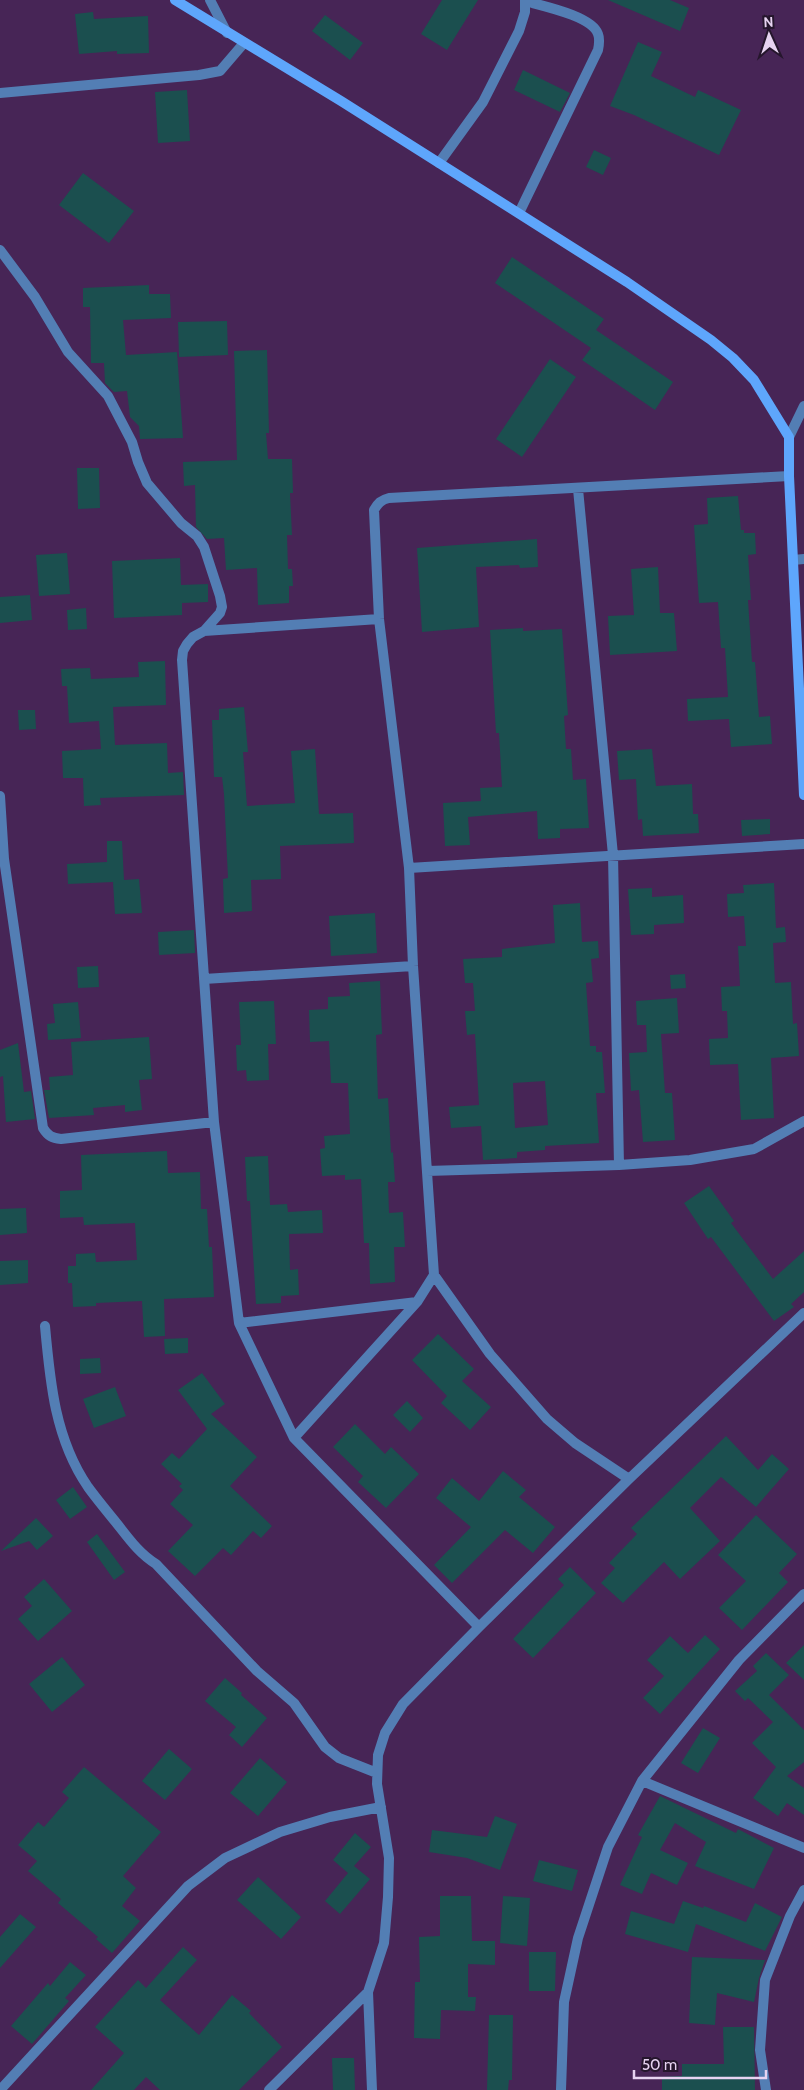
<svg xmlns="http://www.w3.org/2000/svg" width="804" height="2090" viewBox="0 0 804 2090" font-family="Cabin,sans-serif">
<rect width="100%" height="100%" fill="#472556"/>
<!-- building -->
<path fill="#1b4f4f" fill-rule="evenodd" d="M442 0H478L447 50 421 34Z
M608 0H670L689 8 680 31Z
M93 12 94 19 148 16 149 53 117 54V51L79 54 75 14Z
M325 15 363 43 350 60 312 31Z
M638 42 662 52 651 76 695 97 698 90 741 110 719 155 634 115 610 106Z
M523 70 570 93 560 112 514 90Z
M187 90 190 141 158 143 155 92Z
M594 150 611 158 603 175 586 167Z
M83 173 134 211 109 243 59 205Z
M512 257 604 319 596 330 673 382 655 410 582 360 591 348 495 283Z
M149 285V294H170L171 318 123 320 126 355 177 352 183 438 140 439 139 426 130 417 127 391 114 392 105 383 104 363H91L90 307H83V288Z
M227 321 228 355 179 357 178 322Z
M267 350 269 433H266L268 459H292L293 493H290L292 535H287L288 569H292L293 586H289V603L258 605 257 568 226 570 224 538 207 539 196 527 195 485 184 486 183 462 237 460 234 351Z
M550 359 576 377 522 457 496 439Z
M77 468H99L100 508 78 509Z
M738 496 741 530H744V533H755L756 554 748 555 751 600H748L752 662H755L759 717 770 716 772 744 731 747 729 719 688 721 687 699 728 697 725 648H721L718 602 699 603 694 525 708 524 707 498Z
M537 539 538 567 520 568 519 565 476 567 479 627 422 632 417 548Z
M67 553 70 594 39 596 36 555Z
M180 558 181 585 208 584V602L182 603V615L114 618 112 561Z
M658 567 660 613H674L677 651 610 655 608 616 634 615 631 569Z
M30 595 32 620 0 623V597Z
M86 608 87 629 68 630 67 610Z
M523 628V631L562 629 568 715 564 716 566 749H571L573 780 586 779 589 828 560 829V838L538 839 537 811 468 817 470 845 445 846 443 803 481 801 480 788 502 787 499 733H496L490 630Z
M165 661 166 705 113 707 115 745 167 743 168 773 183 772 184 795 100 798 101 805 84 806 83 778H63L62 751 101 749 99 721 69 723 67 686H62L61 669 90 668 91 679 139 677 138 662Z
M244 707 248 752H243L247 806 295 803 291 751 315 749 319 814 353 813 354 843 280 846 281 879 251 880 252 911 224 913 223 879 228 878 224 794 222 777H214L212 720H219V709Z
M18 710H35L36 729 19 730Z
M652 749 656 786 692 784 693 814H698L699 833 643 836 642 819 638 820 636 779 619 780 617 751Z
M770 819V834L742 836 741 820Z
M107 841H122L124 880 139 879 142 913 115 914 113 882 68 884 67 864 107 862Z
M774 883 776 928 785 927 786 942 773 943 775 983 791 982 793 1024 797 1023 799 1056 771 1058 774 1118 741 1120 738 1064 710 1065 709 1039 728 1038 727 1011H722L721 987 740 986 738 946H746L744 916 728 917 727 894 744 893 743 885Z
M652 888V897L683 895 684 923 654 925V934L631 935 628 889Z
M580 903 582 942 598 941 599 958 591 959 593 982 586 983 590 1046H596V1052H602L605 1093H596L599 1143 545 1146V1150L517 1152V1158L483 1160 481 1126 451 1128 449 1107 479 1105 475 1034 467 1035 465 1011H475L473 983H465L463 959 502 957V949L555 943 553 905ZM545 1081 548 1125 515 1128 513 1083Z
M375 913 377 953 331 956 329 916Z
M194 930 195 953 159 955 158 932Z
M98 966 99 987 78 988 77 967Z
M685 974 686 988 671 989 670 975Z
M380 981 382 1034 376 1035 378 1099 388 1098 391 1153 393 1152 395 1182H388L389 1213 403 1212 405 1247H394L395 1282 370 1284 369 1243H364L361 1179 345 1180V1175L322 1176 320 1149 325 1148 324 1136 350 1134 348 1083H331L329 1041 310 1042 309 1010 328 1009V997L350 996 349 983Z
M677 998 679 1033 661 1034 665 1093H672L675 1140 643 1142 639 1090 631 1091 629 1053 647 1052 646 1025H637L636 1001Z
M274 1001 276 1044H268L269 1080 247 1081 246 1070 237 1071 236 1045H241L239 1002Z
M78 1002 81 1038 48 1040 47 1024 55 1023 53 1004Z
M149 1037 152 1079 139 1080 142 1110 125 1112V1105L93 1108 94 1115 49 1118 44 1090H50L49 1077 73 1075 71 1042Z
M18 1043 24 1092 31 1091 35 1119 6 1122 3 1076 0 1077V1050Z
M167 1151 168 1173 200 1172 201 1209H207L209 1247H212L214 1297 164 1299 165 1336 144 1337 142 1301 96 1303V1306L73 1307 72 1283H68V1266H76V1254L95 1253 96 1262 137 1260 135 1223 84 1225 83 1217 60 1218V1191L82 1190 81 1155Z
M268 1156 270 1205 287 1204 288 1212 322 1210 323 1233 289 1234 290 1270 298 1269 299 1295 281 1296V1303L256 1304 250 1201H247L245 1157Z
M709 1186 734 1221 731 1223 773 1279 804 1251V1292L791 1304 794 1307 774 1321 711 1237 708 1239 684 1203Z
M26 1208 27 1233 0 1235V1209Z
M28 1260V1283L0 1285V1261Z
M438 1334 474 1369 462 1381 491 1407 470 1430 441 1403 447 1396 412 1360Z
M188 1338V1353L165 1354 164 1339Z
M100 1358 101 1373 80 1374V1359Z
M202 1373 225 1404 211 1414 257 1457 230 1486 272 1526 261 1538 253 1531 231 1555 223 1548 195 1576 168 1551 193 1525 170 1504 183 1490 179 1486 182 1484 161 1464 172 1453 179 1459 207 1429 178 1390Z
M115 1387 126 1416 94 1428 83 1399Z
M407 1401 423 1418 410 1432 393 1415Z
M355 1424 385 1454 391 1447 419 1474 386 1508 358 1482 363 1476 333 1447Z
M726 1436 758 1470 772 1454 789 1469 756 1507 721 1477 690 1508 720 1541 680 1579 664 1562 623 1603 601 1583 615 1568 609 1563 637 1534 631 1528Z
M503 1471 526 1490 519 1497 555 1527 533 1553 505 1530 452 1583 434 1565 471 1527 436 1498 452 1478 479 1501Z
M73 1487 87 1507 70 1519 56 1500Z
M756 1515 797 1554 779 1573 788 1582 742 1630 719 1608 746 1581 718 1555Z
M36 1518 53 1536 37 1550 29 1541 1 1551Z
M97 1534 125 1572 114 1580 87 1542Z
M570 1567 596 1593 533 1658 513 1639 564 1585 558 1579Z
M44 1579 72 1611 38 1641 18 1619 32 1606 24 1597Z
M705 1635 720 1649 660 1714 643 1698 664 1676 647 1660 670 1636 688 1653Z
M804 1645V1680L786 1663Z
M766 1653 789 1675 769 1695 804 1730V1762L787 1776 804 1788V1815L787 1803 778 1816 753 1798 776 1767 752 1743 773 1722 748 1698 745 1701 735 1691 757 1671 753 1666Z
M62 1657 85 1685 52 1712 29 1684Z
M225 1678 242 1693 241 1695 267 1718 242 1747 229 1735 236 1727 205 1701Z
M703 1728 720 1738 698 1773 681 1763Z
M169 1749 192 1769 165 1800 142 1781Z
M260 1758 287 1782 258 1816 230 1793Z
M84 1767 161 1832 123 1876 136 1888 122 1906 140 1921 112 1953 96 1939 98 1937 58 1903 61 1899 28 1871 37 1861 18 1845 38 1822 44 1827 69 1798 62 1792Z
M660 1796 736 1833 738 1829 774 1848 754 1889 695 1866 706 1842 675 1823 660 1850 688 1863 677 1885 651 1873 642 1894 620 1885 642 1837 638 1835Z
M495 1816 517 1824 500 1870 467 1858 429 1852 432 1830 487 1837Z
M355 1833 371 1847 354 1866 370 1879 340 1914 325 1901 348 1873 333 1860Z
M539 1860 578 1870 572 1891 533 1881Z
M258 1877 301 1917 281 1939 237 1900Z
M440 1896H471L472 1941H495V1965L468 1964V1997H476L475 2011 441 2010 440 2039 414 2038 415 1982H420L419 1937 440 1936Z
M503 1896 530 1898 527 1946 500 1943Z
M683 1901 703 1908 704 1906 746 1922 755 1903 782 1917 765 1951 696 1924 688 1952 625 1934 631 1911 674 1924Z
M20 1914 36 1927 0 1968V1937Z
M183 1947 197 1960 160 2000 199 2035 232 1995 251 2011 249 2013 282 2047 239 2090H160L146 2077 134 2090H91L124 2053 95 2027 138 1980 146 1988Z
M529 1952H556L555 1991H529Z
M692 1957 765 1960 759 1978 754 2002 717 1993 715 2025 689 2023Z
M70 1962 86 1975 65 1998 69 2001 32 2044 11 2026 48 1983 50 1986Z
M489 2015H513L512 2080H509L508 2090H487Z
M723 2027H754L755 2090H662V2077L682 2076V2064H724Z
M332 2058H354L355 2090H333Z"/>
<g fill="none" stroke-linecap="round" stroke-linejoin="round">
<!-- street -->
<path stroke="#537eb4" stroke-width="10" d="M210 0 227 33
M0 93 199 75 220 71 244 43
M439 163 483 102 519 31 525 12V0
M519 213 598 50C599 45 600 39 598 34 592 16 543 6 525 1
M0 250 35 297 68 352 108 396 132 442 138 462 147 483 181 523 197 536 204 547 220 596 222 607 220 613 204 631 193 637 187 644 183 651 182 660 214 1122 239 1323 294 1438 479 1627
M789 437 804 406
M578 489 613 855 619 1165
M793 560 804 559
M204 631 379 619
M0 796 4 859 43 1128C48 1136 52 1138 61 1139L214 1122
M409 868 804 844
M204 979 413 966
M427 1171 619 1165 690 1160 754 1149 804 1121
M239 1323 417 1302
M45 1326C50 1382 55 1439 88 1487 96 1498 105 1509 114 1520 127 1536 138 1553 156 1564L257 1671 294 1703 325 1747 339 1758 377 1773
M294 1438 417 1302 434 1275
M629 1479 575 1443 547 1419 490 1354 434 1275 413 966 409 868 379 619 374 510C378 503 381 500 389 498L789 476
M642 1781 804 1848
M1 2089 188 1886 225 1858 280 1832 330 1817 381 1807
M269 2090 368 1992
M372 2090 368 1992 384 1943 388 1897 389 1858 377 1784 378 1755 385 1733 403 1704 479 1627 629 1479 804 1313
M561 2090 564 2002 578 1938 608 1847 642 1781 739 1660 804 1594
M766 2090 760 2050 765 1980 790 1916 804 1890"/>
<!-- secondary -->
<path stroke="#5ea6fc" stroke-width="10" d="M175 0 341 101 627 282 711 340 733 358 754 380 789 437V476L804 795"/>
</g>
<!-- north arrow -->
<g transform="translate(769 35) rotate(357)" stroke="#25162c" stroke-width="4" paint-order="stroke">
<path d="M0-4L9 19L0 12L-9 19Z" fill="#e7d3f1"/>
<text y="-8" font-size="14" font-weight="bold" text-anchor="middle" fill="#e7d3f1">N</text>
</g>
<!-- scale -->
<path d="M634 2070v8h132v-8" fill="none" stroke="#e7d3f1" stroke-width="2.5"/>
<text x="642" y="2070" font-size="15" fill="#e7d3f1" stroke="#25162c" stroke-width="4" paint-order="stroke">50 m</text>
</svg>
